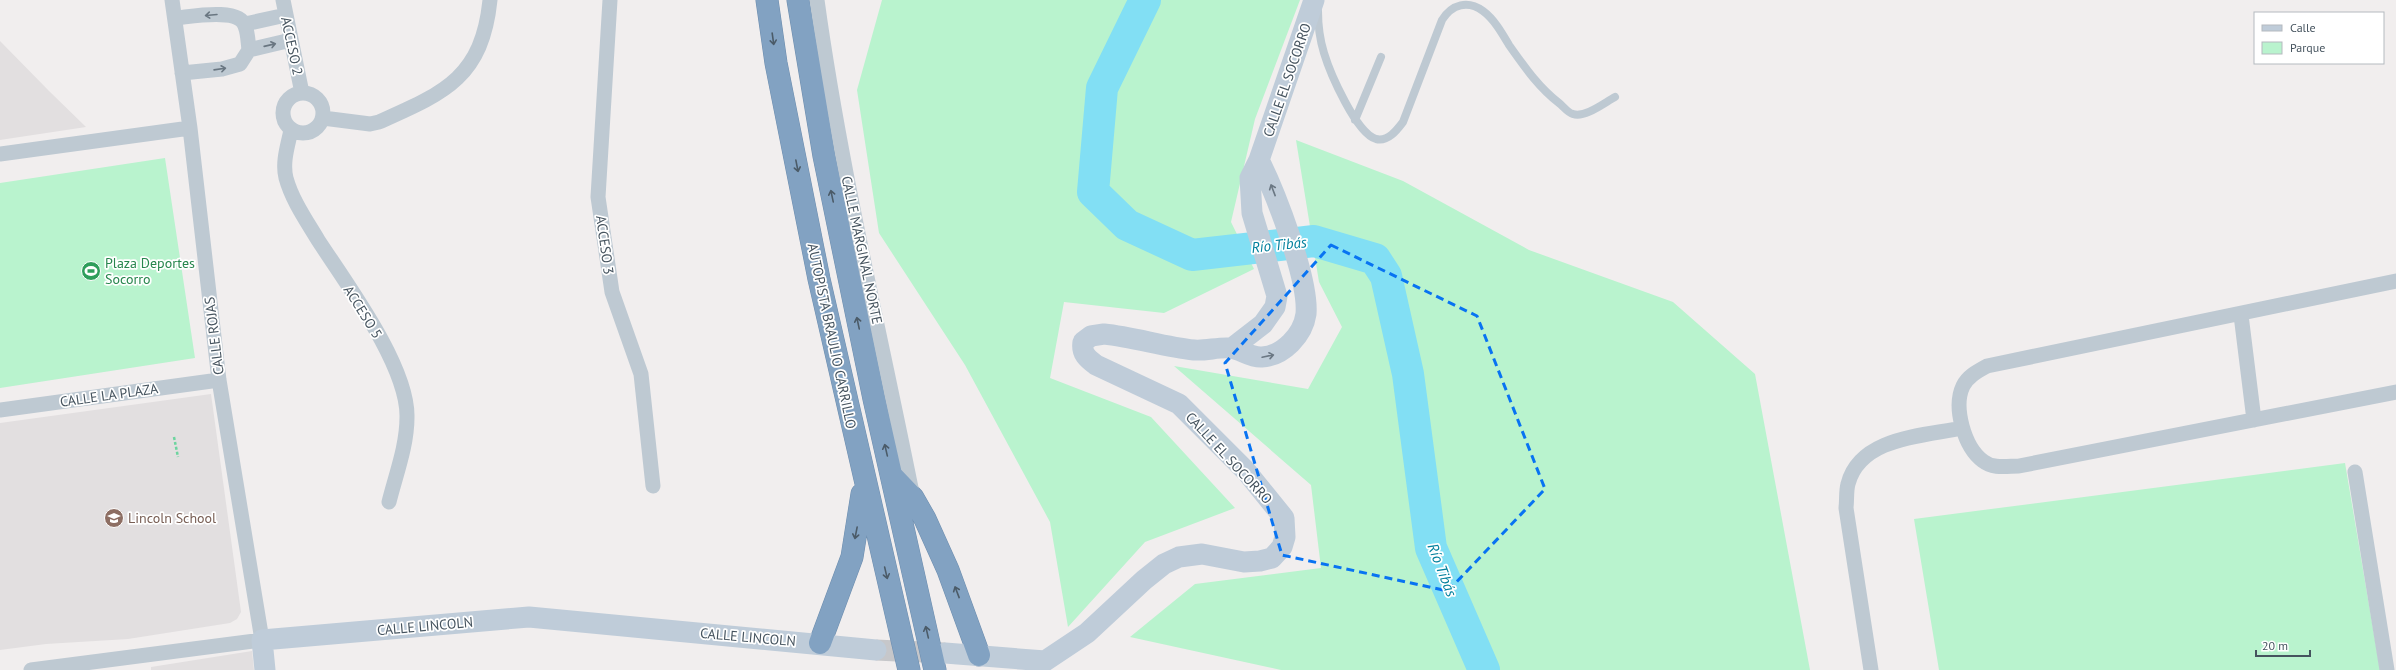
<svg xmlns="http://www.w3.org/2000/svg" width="2396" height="670" viewBox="0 0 2396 670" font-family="'PT Sans',sans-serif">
<rect width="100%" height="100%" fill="#f1eeee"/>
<!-- education -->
<path fill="#e2dfe0" d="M0 41 49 91 86 127 0 140Z
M211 394 241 612 237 619 230 623 128 639 46 644 0 650V423Z
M252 651 254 670H151V667Z"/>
<!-- green -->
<path fill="#b9f3ce" d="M882 0H1300L1255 119 1231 222 1254 269 1164 313 1064 302 1050 378 1151 417 1235 508 1145 542 1068 627 1050 522 965 365 879 233 857 90Z
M1296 140 1403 181 1529 250 1673 302 1755 374 1810 670H1281L1130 637 1195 584 1321 568 1311 485 1174 366 1308 389 1342 327 1319 282Z
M165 158 195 358 0 388V183Z
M2345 463 2380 670H1939L1914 519Z"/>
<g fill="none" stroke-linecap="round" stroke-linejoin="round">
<!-- river -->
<path stroke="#82dff4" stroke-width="32" d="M1145 0 1102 88 1093 192 1127 225 1192 255 1314 241 1375 259 1386 276 1408 374 1431 548 1484 670"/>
<!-- secondary-tunnel -->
<path stroke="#c6c7ca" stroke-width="21" stroke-dasharray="21 10" stroke-linecap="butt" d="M876 650 945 653"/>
<defs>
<path id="highway" d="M767 0 776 63 819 279 909 670
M798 0 824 156 874 399 935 670
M892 476 913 498 925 519 948 570 979 655
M820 643 852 557 862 494"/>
</defs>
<!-- highway casing -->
<use href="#highway" stroke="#6d8dae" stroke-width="23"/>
<!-- path -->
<path stroke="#6dd49f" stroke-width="2.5" stroke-dasharray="3 2" stroke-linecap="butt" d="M174 437 178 457"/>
<!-- lane -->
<path stroke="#bec9d2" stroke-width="8" d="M1318 11C1318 25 1320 40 1324 53 1330 73 1356 133 1376 139 1388 142 1397 130 1403 122L1442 20C1452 4 1468 0 1483 11 1494 19 1502 33 1509 45 1524 66 1538 87 1559 103 1563 106 1568 113 1573 114 1585 118 1604 103 1615 97
M1355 120 1381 57"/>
<!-- street -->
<path stroke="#bec9d2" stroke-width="15" d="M283 0 302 93
M610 0 598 197 612 292 641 374 653 486
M817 0C840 167 880 332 913 498
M175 18C190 17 239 7 245 26 248 33 248 42 249 50L240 64 222 69 182 73
M245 24 286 15
M249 50 291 40
M283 113a20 20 0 1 1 40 0a20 20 0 1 1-40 0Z
M323 118 370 124 379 122C444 93 482 78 490 0
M291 130C288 145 282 162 286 178 292 200 306 220 318 240 346 283 408 366 407 417 407 446 396 474 389 502
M0 154 190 128
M2396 281 1987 366C1978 371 1968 376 1963 386 1953 407 1964 447 1983 461 1993 469 2007 466 2019 466L2396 392
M2241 315 2254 420
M0 410 219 380
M2355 472 2387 670
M31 670 262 640 219 380 190 128 172 0
M1871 670 1846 508C1847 500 1846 491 1848 484 1860 437 1924 436 1962 428"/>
<!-- secondary -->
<path stroke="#bfccd9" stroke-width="21" d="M1232 348 1263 324 1275 307 1277 296 1252 213 1250 178 1259 160 1314 0
M945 653 1045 661 1087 633 1144 580 1164 564 1179 557 1202 554 1244 562 1260 561 1272 558 1282 547 1285 537 1284 518 1246 471 1179 404 1096 365C1088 359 1081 354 1083 342L1091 336 1104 334C1134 337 1164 347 1194 350 1206 351 1218 347 1230 348 1241 349 1250 358 1262 357 1283 356 1303 335 1306 314 1309 279 1275 192 1259 160
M265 670 262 640 529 617 876 650"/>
<!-- highway -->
<use href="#highway" stroke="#82a2c2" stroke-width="22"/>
</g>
<!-- one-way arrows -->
<defs><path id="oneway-shaft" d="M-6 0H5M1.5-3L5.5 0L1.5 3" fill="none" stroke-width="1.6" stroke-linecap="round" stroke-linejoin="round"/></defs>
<g stroke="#697681">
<use href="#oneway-shaft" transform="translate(211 15) rotate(175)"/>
<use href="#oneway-shaft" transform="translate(270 45) rotate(-13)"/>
<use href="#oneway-shaft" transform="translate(220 69) rotate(-8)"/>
</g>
<g stroke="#4b5b68">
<use href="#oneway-shaft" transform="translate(773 39) rotate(82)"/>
<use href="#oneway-shaft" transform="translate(797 166) rotate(79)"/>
<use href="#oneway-shaft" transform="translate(832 196) rotate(-102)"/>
<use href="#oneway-shaft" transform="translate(858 323) rotate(-102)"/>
<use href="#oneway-shaft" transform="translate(886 450) rotate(-103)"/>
<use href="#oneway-shaft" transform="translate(856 533) rotate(101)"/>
<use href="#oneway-shaft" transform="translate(886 573) rotate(77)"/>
<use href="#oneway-shaft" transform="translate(957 592) rotate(-111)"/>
<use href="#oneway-shaft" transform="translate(927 632) rotate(-103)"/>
</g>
<g stroke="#6a7783">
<use href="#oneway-shaft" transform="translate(1273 190) rotate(-111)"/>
<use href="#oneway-shaft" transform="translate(1268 356) rotate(-12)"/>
</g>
<!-- marked area -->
<path fill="none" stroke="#0873f2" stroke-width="3" stroke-dasharray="8 5" stroke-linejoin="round" d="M1331 245 1477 316 1545 489 1448 591 1282 555 1225 363Z"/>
<!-- icons -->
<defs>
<symbol id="stadium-disc" viewBox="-11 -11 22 22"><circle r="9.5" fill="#2e9e5b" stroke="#fff"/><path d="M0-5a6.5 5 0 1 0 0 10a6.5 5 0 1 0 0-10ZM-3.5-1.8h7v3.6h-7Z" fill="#fff"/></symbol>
<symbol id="school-disc" viewBox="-11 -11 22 22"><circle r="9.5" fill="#8d6e63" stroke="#fff"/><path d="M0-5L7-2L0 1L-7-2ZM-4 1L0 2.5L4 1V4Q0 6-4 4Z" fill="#fff"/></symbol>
</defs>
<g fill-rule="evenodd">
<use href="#stadium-disc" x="80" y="260" width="22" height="22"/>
<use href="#school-disc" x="103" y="507" width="22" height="22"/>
</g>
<g text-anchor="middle" stroke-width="3.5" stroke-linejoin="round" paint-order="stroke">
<!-- street labels -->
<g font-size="14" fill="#45535e" stroke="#fff">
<text transform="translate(292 46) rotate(78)" y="5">ACCESO 2</text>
<text transform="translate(1287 80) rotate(-71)" y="5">CALLE EL SOCORRO</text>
<text transform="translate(605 245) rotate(82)" y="5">ACCESO 3</text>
<text transform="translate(862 250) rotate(78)" y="5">CALLE MARGINAL NORTE</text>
<text transform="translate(363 312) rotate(58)" y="5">ACCESO 5</text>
<text transform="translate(214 336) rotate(-97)" y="5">CALLE ROJAS</text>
<text transform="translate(832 336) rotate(78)" y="5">AUTOPISTA BRAULIO CARRILLO</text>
<text transform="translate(109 395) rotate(-8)" y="5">CALLE LA PLAZA</text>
<text transform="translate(1229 458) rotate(47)" y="5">CALLE EL SOCORRO</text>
<text transform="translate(425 626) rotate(-5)" y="5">CALLE LINCOLN</text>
<text transform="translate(748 637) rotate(5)" y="5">CALLE LINCOLN</text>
</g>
<!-- leisure labels -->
<g font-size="14" fill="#27864d" stroke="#fff" text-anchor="start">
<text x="105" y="268">Plaza Deportes<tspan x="105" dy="16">Socorro</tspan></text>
</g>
<!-- education labels -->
<g font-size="14" fill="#785e54" stroke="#fff" text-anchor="start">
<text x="128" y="523">Lincoln School</text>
</g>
<!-- water labels -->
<g font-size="15" font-style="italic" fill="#03809d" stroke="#fff">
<text transform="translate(1279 245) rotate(-6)" y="5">Río Tibás</text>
<text transform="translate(1442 570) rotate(69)" y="5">Río Tibás</text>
</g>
</g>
<!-- legend -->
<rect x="2254" y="12" width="130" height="52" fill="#ffffff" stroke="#b5babf"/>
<rect x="2262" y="25" width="20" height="6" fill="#bfccd9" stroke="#b5babf"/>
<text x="2290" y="32" font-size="12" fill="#45535e">Calle</text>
<rect x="2262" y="42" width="20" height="12" fill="#b9f3ce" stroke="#b5babf"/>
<text x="2290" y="52" font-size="12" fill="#45535e">Parque</text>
<!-- scale -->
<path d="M2256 650v6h54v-6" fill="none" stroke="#45535e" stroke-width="2"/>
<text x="2262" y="650" font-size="12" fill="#45535e" stroke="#ffffff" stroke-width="3" paint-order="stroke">20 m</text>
</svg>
